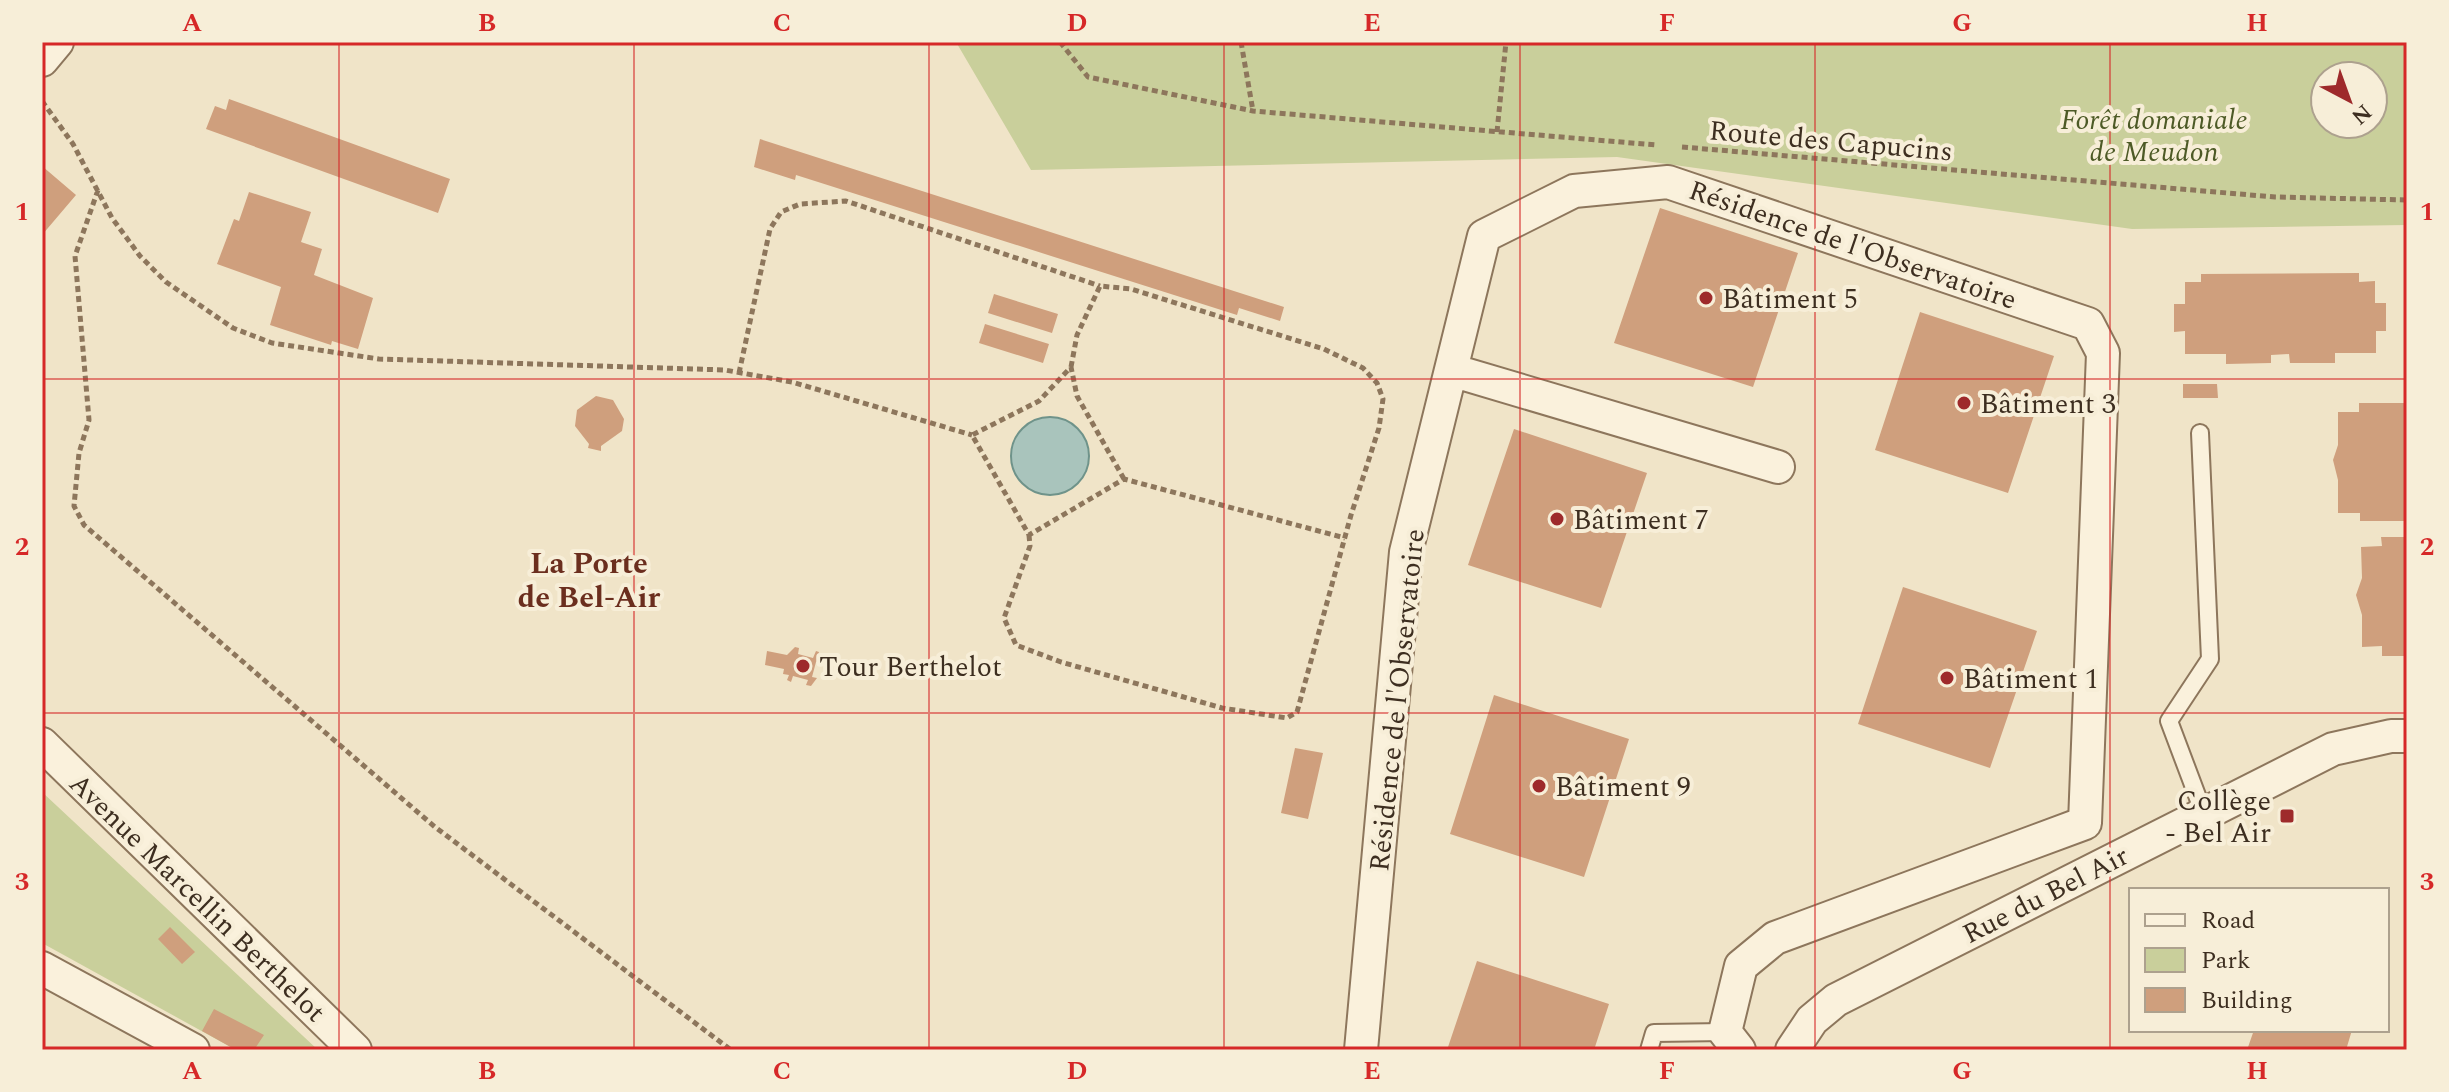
<svg xmlns="http://www.w3.org/2000/svg" width="2449" height="1092" viewBox="0 0 2449 1092" font-family="Spectral,serif">
<rect width="100%" height="100%" fill="#f0e4c8"/>
<!-- green -->
<path fill="#c9cf9b" fill-rule="evenodd" d="M956 42H2407V225L2132 229 1617 157 1031 170ZM2325 76H2373V124H2325Z
M42 792 318 1050H236L42 943Z"/>
<!-- water -->
<path fill="#a9c4bc" stroke="#6f938a" stroke-width="2" d="M1011 456a39 39 0 1 1 78 0a39 39 0 1 1-78 0Z"/>
<!-- building -->
<path fill="#cf9f7d" d="M229 99 450 179 438 213 206 129 215 106 226 110Z
M760 139 1284 307 1280 321 1239 308 1237 315 796 175 795 180 754 167Z
M42 166 76 195 42 235Z
M249 192 311 212 301 242 322 249 314 275 373 298 358 349 332 341 331 345 270 325 281 287 217 264 234 219 239 221Z
M1660 208 1798 253 1753 387 1614 343Z
M2359 273V282L2375 281V303H2386V331H2376V353H2335V363H2290L2289 354 2271 355V363L2226 364V354H2185V331L2174 332V304H2185V282H2201V274Z
M994 294 1058 314 1052 333 988 313Z
M1920 312 2054 356 2008 493 1875 450Z
M985 324 1049 344 1043 363 979 343Z
M2183 384H2217L2218 398H2183Z
M596 396 613 400 624 419 622 431 601 446V451L588 448 589 444 575 426 577 410Z
M2359 403H2407V521H2360V513H2338V480L2333 460 2338 445V412H2359Z
M1514 429 1647 473 1601 608 1468 565Z
M2381 537H2407V656H2382V646L2362 647V615L2356 595 2362 578 2361 547 2382 546Z
M1903 587 2037 631 1990 768 1858 724Z
M795 647 799 648 798 654 813 658 816 651 819 652 817 659 822 660 816 662 812 677 817 678 811 686 806 685 808 680 793 676 791 682 787 680 789 675 783 674 784 669 765 665 767 651 787 655Z
M1494 695 1629 739 1584 877 1450 834Z
M1295 748 1323 753 1308 819 1281 813Z
M170 927 195 952 182 964 158 939Z
M1477 961 1609 1004 1594 1050H1447Z
M214 1009 264 1035 254 1050H236L202 1031Z
M2254 1030H2352L2346 1050H2247Z"/>
<g fill="none" stroke-linecap="round" stroke-linejoin="round">
<defs>
<path id="service" d="M2200 433 2210 659 2169 721 2204 814
M1649 1050 1654 1033 1725 1032"/>
<path id="minor" d="M42 60 57 42
M1451 370 1778 467
M42 744 355 1050
M42 968 193 1050
M1361 1050 1406 552 1484 236 1574 191 1668 182 2088 324 2103 353 2085 823 1775 938 1741 966 1725 1032 1739 1050
M1792 1050 1812 1020 1836 1000 2333 749 2391 736H2407"/>
</defs>
<!-- service casing -->
<use href="#service" stroke="#8d765c" stroke-width="20"/>
<!-- minor casing -->
<use href="#minor" stroke="#8d765c" stroke-width="36"/>
<!-- path -->
<path stroke="#8d765c" stroke-width="5" stroke-dasharray="6 4" stroke-linecap="butt" d="M1060 42 1088 77 1253 111 1656 145
M1241 42 1253 111
M42 101 73 144 112 218 140 256 166 282 233 328 272 343 379 359 725 370 792 382 972 435
M1497 132 1506 42
M1682 147 2275 197 2407 200
M98 190 75 256 89 420 79 453 74 506 84 525 435 827 731 1050
M739 373 770 229 781 212 800 204 846 201 1100 286
M1124 479 1077 396 1071 367 1039 401 972 435 1029 535 1124 479 1345 538
M1029 535 1030 546 1004 618 1016 645 1061 662 1222 708 1287 718 1297 712 1351 515 1379 428 1383 399 1377 383 1363 368 1324 349 1131 289 1100 286 1077 335 1071 367"/>
<!-- service -->
<use href="#service" stroke="#faf1dc" stroke-width="16"/>
<!-- minor -->
<use href="#minor" stroke="#faf1dc" stroke-width="32"/>
</g>
<!-- grid -->
<path fill="none" stroke="#d62828" stroke-width="2" stroke-opacity="0.55" d="M339 42V1050M634 42V1050M929 42V1050M1224 42V1050M1520 42V1050M1815 42V1050M2110 42V1050M42 379H2407M42 713H2407"/>
<!-- markers -->
<g fill="#9e2a2b" stroke="#f7eed8" stroke-width="3">
<circle cx="1706" cy="298" r="8"/>
<circle cx="1964" cy="403" r="8"/>
<circle cx="1557" cy="519" r="8"/>
<circle cx="803" cy="666" r="8"/>
<circle cx="1947" cy="678" r="8"/>
<circle cx="1539" cy="786" r="8"/>
<rect x="2279" y="808" width="16" height="16" rx="4"/>
</g>
<g text-anchor="middle" stroke-width="8" stroke-linejoin="round" paint-order="stroke">
<!-- park labels -->
<g font-size="28" font-style="italic" fill="#4d5a26" stroke="#f7eed8">
<text x="2154" y="129">Forêt domaniale<tspan x="2154" dy="32">de Meudon</tspan></text>
</g>
<!-- street labels -->
<g font-size="28" fill="#3d2e20" stroke="#f7eed8">
<text transform="translate(1831 140) rotate(5)" y="10">Route des Capucins</text>
<text transform="translate(1853 244) rotate(19)" y="10">Résidence de l'Observatoire</text>
<text transform="translate(1396 700) rotate(-84)" y="10">Résidence de l'Observatoire</text>
<text transform="translate(2045 894) rotate(-27)" y="10">Rue du Bel Air</text>
<text transform="translate(198 897) rotate(44)" y="10">Avenue Marcellin Berthelot</text>
</g>
<!-- poi labels -->
<g font-size="28" fill="#3d2e20" stroke="#f7eed8" text-anchor="start">
<text x="1722" y="308">Bâtiment 5</text>
<text x="1980" y="413">Bâtiment 3</text>
<text x="1573" y="529">Bâtiment 7</text>
<text x="819" y="676">Tour Berthelot</text>
<text x="1963" y="688">Bâtiment 1</text>
<text x="1555" y="796">Bâtiment 9</text>
<text x="2271" y="810" text-anchor="end">Collège<tspan x="2271" dy="32">- Bel Air</tspan></text>
</g>
<!-- neighbourhood labels -->
<g font-size="30" font-weight="bold" fill="#6b2e1e" stroke="#f7eed8">
<text x="589" y="573">La Porte<tspan x="589" dy="34">de Bel-Air</tspan></text>
</g>
</g>
<!-- border -->
<rect width="2449" height="1092" fill="none" stroke="#f7eed8" stroke-width="88"/>
<!-- legend -->
<rect x="2129" y="888" width="260" height="144" fill="#f7eed8" stroke="#ada18e" stroke-width="2"/>
<rect x="2145" y="914" width="40" height="12" fill="#faf1dc" stroke="#ada18e" stroke-width="2"/>
<text x="2201" y="928" font-size="24" fill="#3d2e20">Road</text>
<rect x="2145" y="948" width="40" height="24" fill="#c9cf9b" stroke="#ada18e" stroke-width="2"/>
<text x="2201" y="968" font-size="24" fill="#3d2e20">Park</text>
<rect x="2145" y="988" width="40" height="24" fill="#cf9f7d" stroke="#ada18e" stroke-width="2"/>
<text x="2201" y="1008" font-size="24" fill="#3d2e20">Building</text>
<!-- north arrow -->
<g transform="translate(2349 100) rotate(139)"><circle r="38" fill="#f7eed8" stroke="#ada18e" stroke-width="2"/>
<path d="M0-6L14 30L0 20L-14 30Z" fill="#9e2a2b"/>
<text y="-12" font-size="22" font-weight="bold" text-anchor="middle" fill="#3d2e20">N</text>
</g>
<rect x="44" y="44" width="2361" height="1004" fill="none" stroke="#d62828" stroke-width="3"/>
<g font-size="26" text-anchor="middle" font-weight="bold" fill="#d62828">
<text x="192" y="31">A</text>
<text x="487" y="31">B</text>
<text x="782" y="31">C</text>
<text x="1077" y="31">D</text>
<text x="1372" y="31">E</text>
<text x="1667" y="31">F</text>
<text x="1962" y="31">G</text>
<text x="2257" y="31">H</text>
<text x="22" y="220">1</text>
<text x="2427" y="220">1</text>
<text x="22" y="555">2</text>
<text x="2427" y="555">2</text>
<text x="22" y="890">3</text>
<text x="2427" y="890">3</text>
<text x="192" y="1079">A</text>
<text x="487" y="1079">B</text>
<text x="782" y="1079">C</text>
<text x="1077" y="1079">D</text>
<text x="1372" y="1079">E</text>
<text x="1667" y="1079">F</text>
<text x="1962" y="1079">G</text>
<text x="2257" y="1079">H</text>
</g>
</svg>
